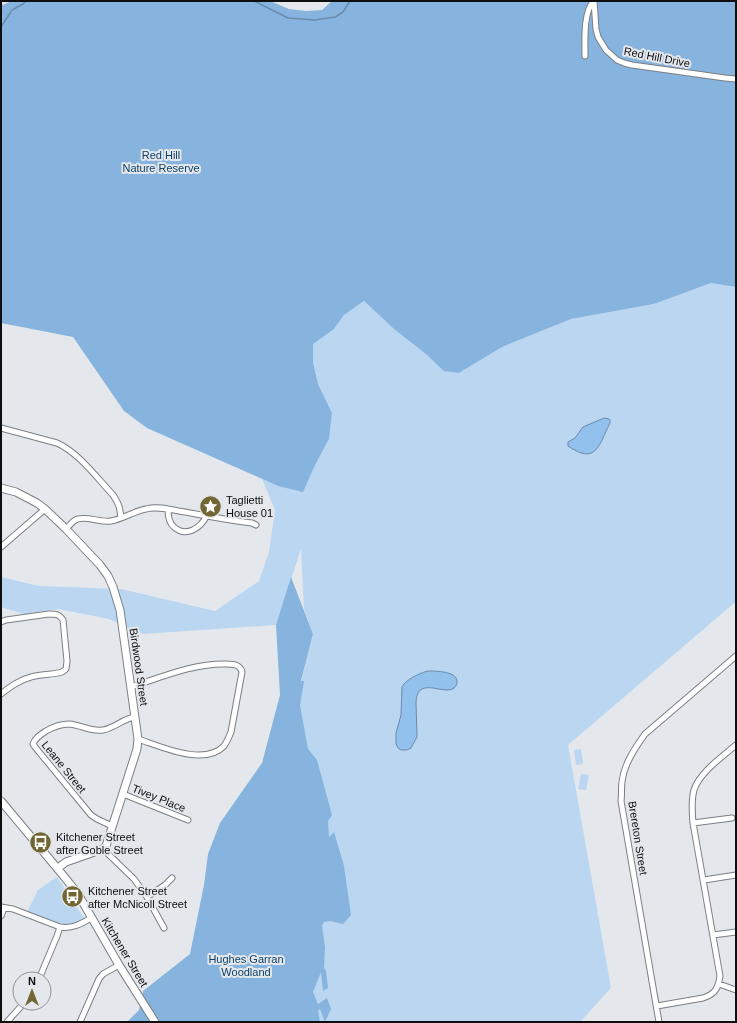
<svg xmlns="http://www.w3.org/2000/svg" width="737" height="1023" viewBox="0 0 737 1023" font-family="Arial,sans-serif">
<rect width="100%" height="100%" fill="#e4e8ec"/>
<!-- green -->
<path fill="#bad6f1" d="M711 283 736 287V603L733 604 568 745 611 988 580 1022H305L289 732 313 634 304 609 301 549 276 625 143 634 109 619 58 609 24 614 1 607V577L39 586 121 589 215 611 259 581 269 552 275 510 262 479 278 486 315 465 329 439 332 413 318 384 313 362 312 344 334 329 344 315 364 301 394 329 427 355 444 370 459 373 502 347 571 319 654 304Z
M581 749 583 764 576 765 574 750Z
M581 774 589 775 586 790 578 789Z
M57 877 84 918C69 933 43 918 27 912L38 890Z"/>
<!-- forest -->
<path fill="#86b4df" d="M11 1H270L289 9 306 11 322 10 332 1H736V287L711 283 654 304 571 319 502 347 459 373 444 371 427 355 394 329 364 301 344 315 334 329 313 344V362L318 384 332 413 329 439 315 465 303 492 278 486 147 428 124 411 73 337 1 323V4L3 5Z
M291 577 313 634 301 681H304L300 705 308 749 317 760 332 815 328 821 329 837 334 832 344 866 351 915 343 924 330 921 324 922 322 926 325 947 324 968 326 971 328 988 323 991 321 972 313 992 318 1004 327 998 331 1009 325 1022 320 1009 318 1011 320 1022H127L139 1010 143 991 190 954 204 885 208 854 220 823 262 763 280 695 276 625Z"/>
<!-- water -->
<path fill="#93c1ed" stroke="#6b8bab" d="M604 418 609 419 610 420V423C599 444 597 466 568 446V442L575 438 583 427Z
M427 671C435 671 458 671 457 682 457 685 456 686 454 688 444 696 417 675 416 702L417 737 411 748 407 750H401L398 748 396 744V733L401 715 402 687C406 679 419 674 427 671Z"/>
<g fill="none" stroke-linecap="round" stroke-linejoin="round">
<!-- stream -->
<path stroke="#6b8bab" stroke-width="1.5" d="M254 1 288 18 315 20 335 17 343 12 350 1
M1 27 12 10 23 4 26 1"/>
<defs>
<path id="street" d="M594 1 596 29 598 37 606 50 617 60 624 63 632 65 725 78 736 79
M585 56C585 42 583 11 594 1
M1 428 57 443C79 453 97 478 113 495 119 504 120 508 121 518
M168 509C168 515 169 523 174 527 186 538 201 528 207 515
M66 529C70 525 73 520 78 519 88 516 101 523 111 521 123 519 134 511 146 509 156 506 169 509 179 511 203 515 227 520 252 523L256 525
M1 547 45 509
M1 622 6 620 49 614C56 614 59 614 63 620L67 661 66 669 62 672C52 675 41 674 31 677 19 680 10 687 1 694
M131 687C162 677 194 663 227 664 231 664 236 664 239 667 240 668 242 671 242 672L231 732C229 737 227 742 224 746 204 767 160 746 138 739
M123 794 188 820
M693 823 732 818
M112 826 97 819 91 815 35 747 33 744C35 738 40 735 46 731 53 727 61 724 69 724 81 725 91 732 103 730 115 728 124 718 135 717
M103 849 134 879 147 897 164 928
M704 880 736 875
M147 897 165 885 172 878
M1 907 13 909 60 927C72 929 81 924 91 918
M1 916 4 908
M713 935 736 932
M39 979 57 936 60 927
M719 984 736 990
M657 1006 703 998C715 994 718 989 720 976L693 823C692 812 691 801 694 790 699 773 723 756 736 745
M7 1022 24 1003
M80 1022 99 979 103 974 119 965
M659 1022 621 801C622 795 621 788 622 782 624 764 635 748 645 734L736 656"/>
<path id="secondary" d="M1 488 16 492 37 503 45 509 66 529 100 565 108 576 113 587 120 610 138 739 137 749 106 846 103 849 66 862 58 868
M1 801 62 874 78 894 119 965 155 1022"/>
</defs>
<!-- street casing -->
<use href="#street" stroke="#7b7e82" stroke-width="7"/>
<!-- secondary casing -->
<use href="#secondary" stroke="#7b7e82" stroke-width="9"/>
<!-- street -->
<use href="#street" stroke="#fff" stroke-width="5"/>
<!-- secondary -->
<use href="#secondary" stroke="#fff" stroke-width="7"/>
</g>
<!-- icons -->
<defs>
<symbol id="sight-disc" viewBox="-11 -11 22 22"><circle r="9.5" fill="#726734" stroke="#e4e8ec"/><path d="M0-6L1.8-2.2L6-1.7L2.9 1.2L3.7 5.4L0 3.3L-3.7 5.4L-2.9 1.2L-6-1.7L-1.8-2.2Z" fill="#fff"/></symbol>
<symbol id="bus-disc" viewBox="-11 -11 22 22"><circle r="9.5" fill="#726734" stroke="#e4e8ec"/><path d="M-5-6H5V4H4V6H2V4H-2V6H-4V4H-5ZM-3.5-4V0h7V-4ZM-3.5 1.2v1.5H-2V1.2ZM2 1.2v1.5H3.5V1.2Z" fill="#fff"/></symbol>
</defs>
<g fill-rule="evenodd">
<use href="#sight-disc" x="198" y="494" width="25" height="25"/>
<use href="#bus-disc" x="28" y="830" width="25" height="25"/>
<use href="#bus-disc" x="60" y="884" width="25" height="25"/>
</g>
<g text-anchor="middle" stroke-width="4" stroke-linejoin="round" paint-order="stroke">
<!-- street labels -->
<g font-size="11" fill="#0d0e10" stroke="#e4e8ec">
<text transform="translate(657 57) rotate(11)" y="4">Red Hill Drive</text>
<text transform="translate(139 667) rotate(82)" y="4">Birdwood Street</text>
<text transform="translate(64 767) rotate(51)" y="4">Leane Street</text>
<text transform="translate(159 798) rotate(22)" y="4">Tivey Place</text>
<text transform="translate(638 838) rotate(81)" y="4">Brereton Street</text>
<text transform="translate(125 952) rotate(59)" y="4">Kitchener Street</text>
</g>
<!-- park labels -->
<g font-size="11" fill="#0c4069" stroke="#e4e8ec">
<text x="161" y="159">Red Hill<tspan x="161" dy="13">Nature Reserve</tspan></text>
<text x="246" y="963">Hughes Garran<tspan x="246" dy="13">Woodland</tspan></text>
</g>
<!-- poi labels -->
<g font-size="11" fill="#0d0e10" stroke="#e4e8ec" text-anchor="start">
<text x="226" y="504">Taglietti<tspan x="226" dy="13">House 01</tspan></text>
<text x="56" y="841">Kitchener Street<tspan x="56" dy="13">after Goble Street</tspan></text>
<text x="88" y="895">Kitchener Street<tspan x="88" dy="13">after McNicoll Street</tspan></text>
</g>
</g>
<!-- border -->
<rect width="737" height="1023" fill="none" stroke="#0d0e10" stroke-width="4"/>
<!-- north arrow -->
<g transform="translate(32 991)"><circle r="19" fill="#e4e8ec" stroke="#8e9194"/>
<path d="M0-3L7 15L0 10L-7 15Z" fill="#726734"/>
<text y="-6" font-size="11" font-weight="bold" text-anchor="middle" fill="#0d0e10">N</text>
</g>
</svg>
